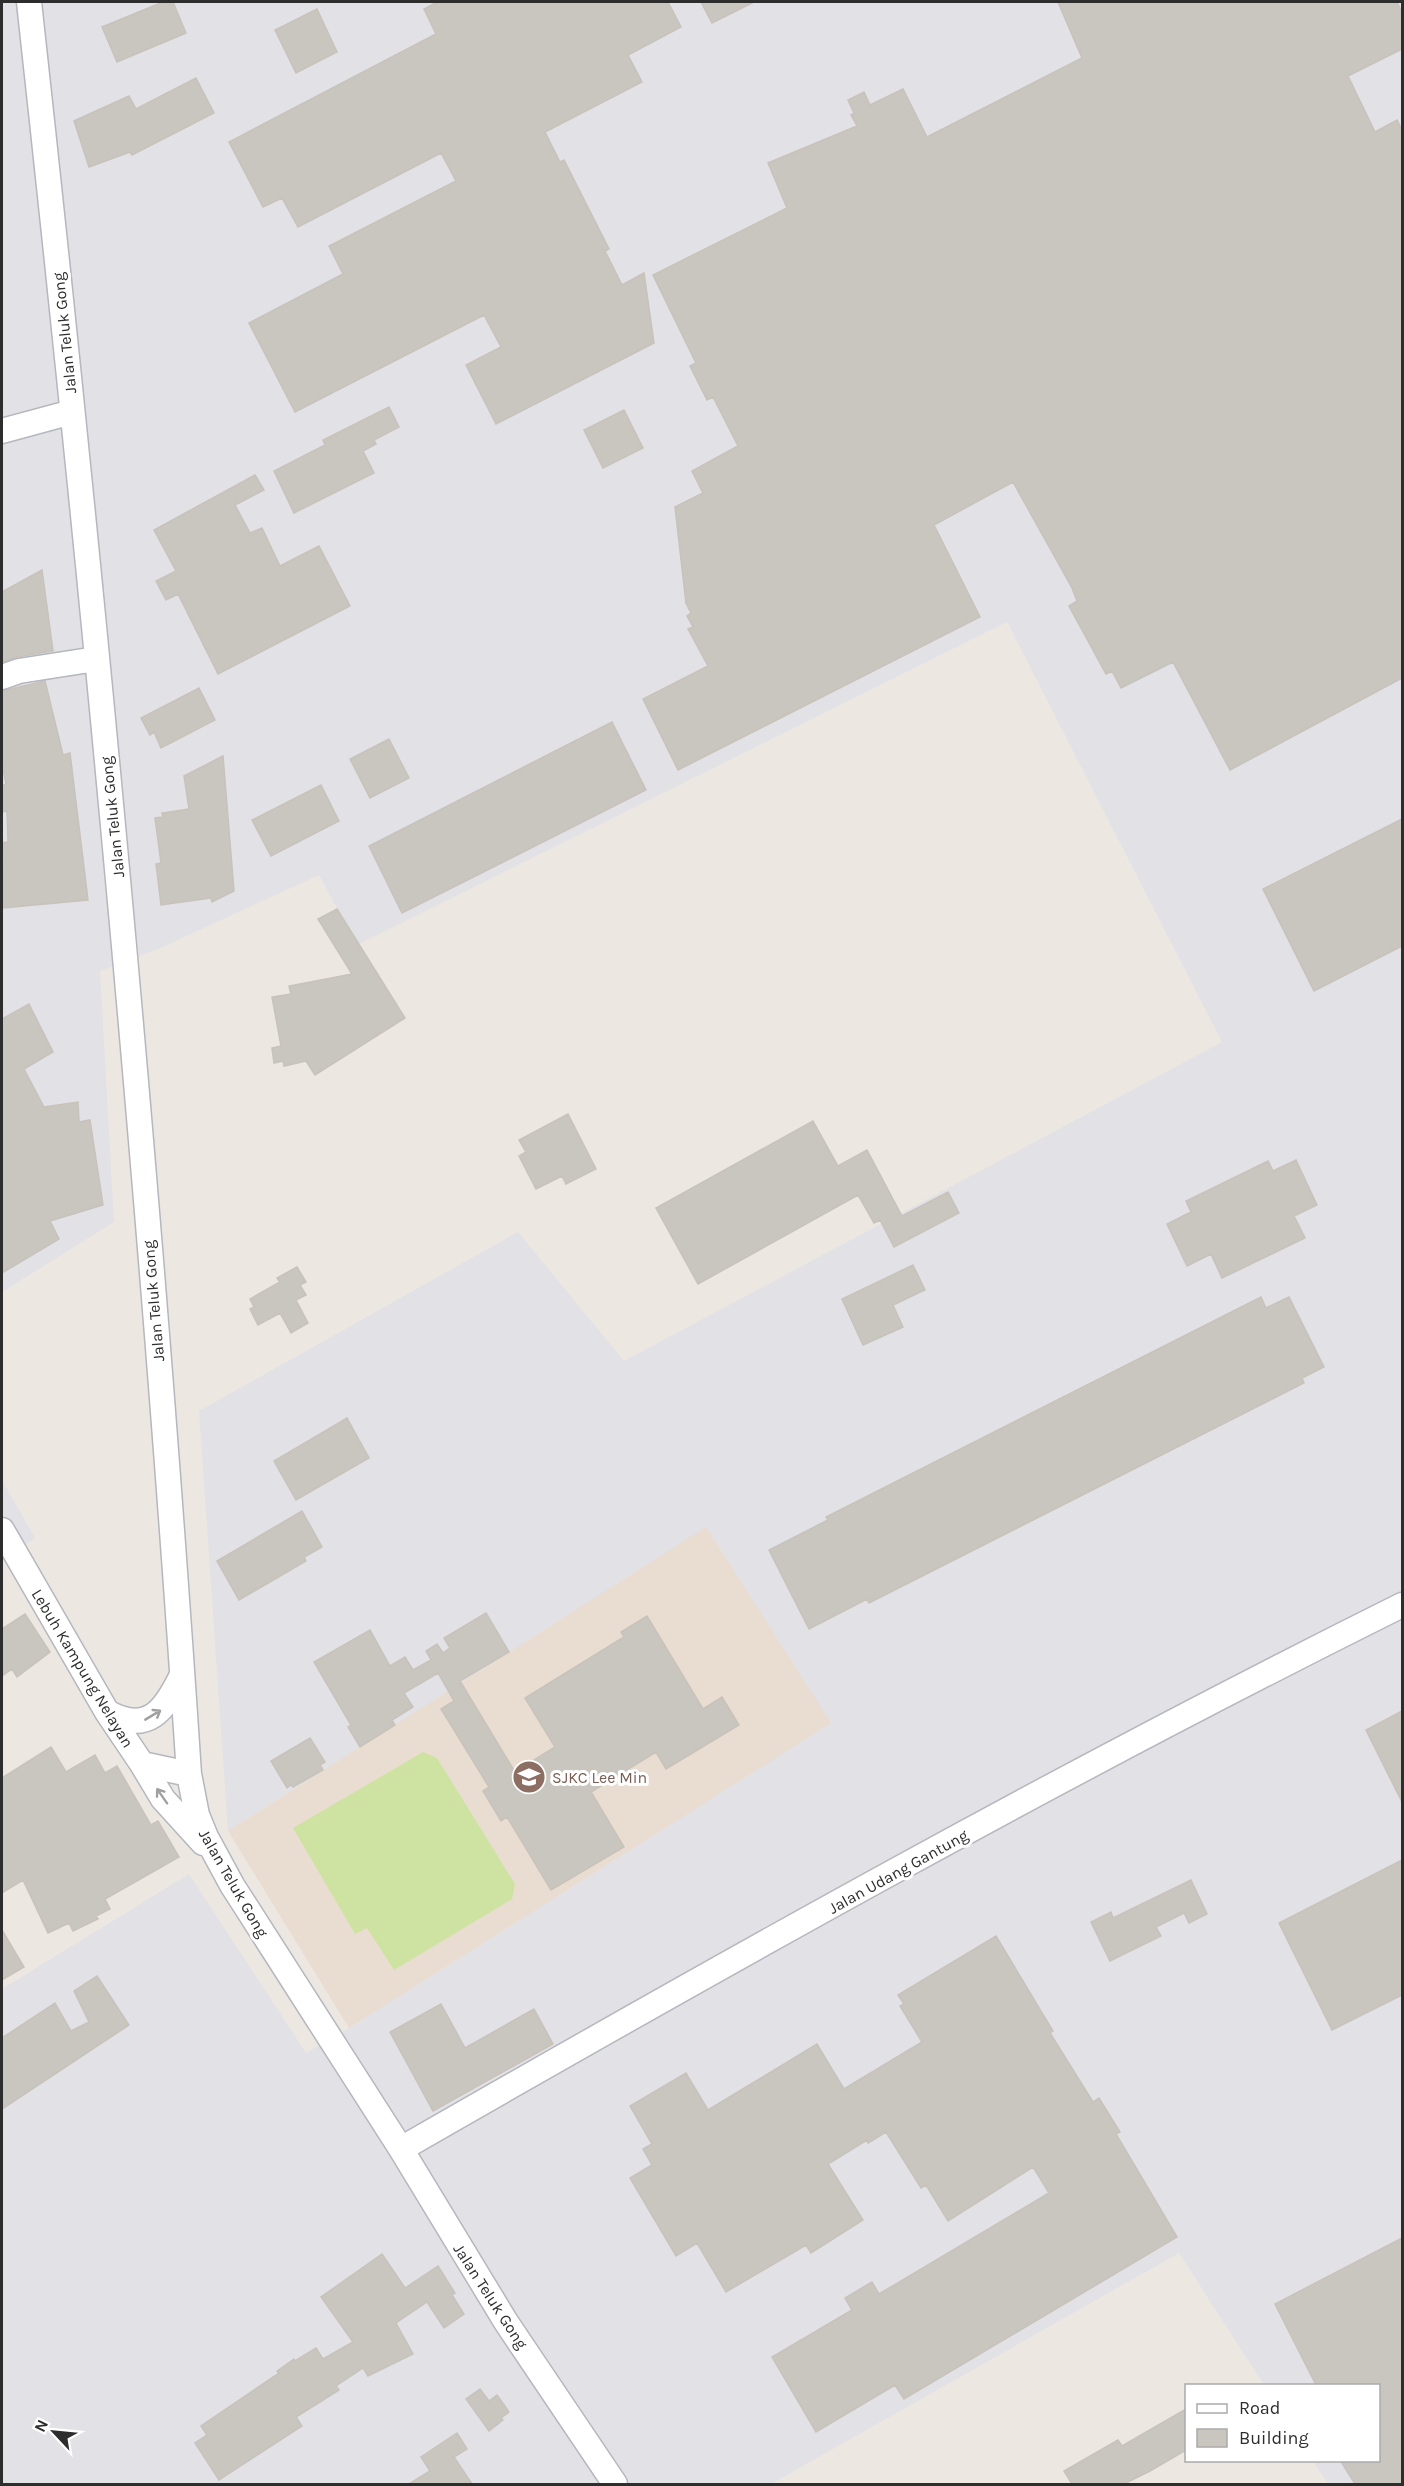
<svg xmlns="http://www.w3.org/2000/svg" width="1404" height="2486" viewBox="0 0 1404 2486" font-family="Karla,sans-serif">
<rect width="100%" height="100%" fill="#ede7e1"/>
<!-- industrial -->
<path fill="#e2e1e6" d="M2 2H1402V2484H1328L1313 2461 1378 2460V2386L1264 2385 1179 2253 771 2484H2V1989L189 1874 306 2053 349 2028 830 1723 706 1528 228 1831 199 1411 518 1232 624 1361 1222 1042 1007 622 357 945 319 875 158 949 100 971 114 1222 2 1292Z
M2 1480 35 1538 2 1561Z"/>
<!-- education -->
<path fill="#e8ddd0" d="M706 1527 831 1723 349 2028 228 1831Z"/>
<!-- pitch -->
<path fill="#cee3a1" d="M423 1752 437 1758 515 1884 512 1899 394 1970 367 1928 355 1934 293 1828Z"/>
<!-- building -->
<path fill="#c9c5bf" stroke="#c8c2bb" stroke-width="1.5" d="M163 2H173L186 33 117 62 102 27Z
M437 2H668L681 27 628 55 642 82 545 132 560 162 564 160 609 249 605 251 622 285 644 273 654 343 496 424 466 365 501 347 484 315 295 412 249 323 343 274 329 246 456 181 441 153 298 227 282 198 263 207 229 142 436 34 424 9Z
M701 2H754L712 23Z
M1058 2H1397L1402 13V49L1348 76 1375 132 1397 120 1402 130V678L1230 770 1173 662 1121 688 1112 671 1106 674 1069 606 1077 601 1072 588 1013 482 934 525 980 617 678 770 643 699 708 666 688 629 693 627 687 616 691 613 686 603 675 507 703 493 692 471 738 446 713 397 707 400 690 366 696 363 653 275 787 208 768 163 857 126 851 115 854 113 848 100 864 92 870 105 903 89 927 137 1082 58Z
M317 9 337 52 296 73 275 30Z
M196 78 214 113 132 155 130 152 89 167 74 121 129 96 136 109Z
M389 407 399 427 374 440 376 444 363 451 374 473 294 513 274 471 325 445 323 440Z
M624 410 643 448 603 468 584 430Z
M255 475 264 490 235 505 250 533 262 528 280 566 319 546 350 606 218 674 178 594 166 600 156 581 176 571 154 530Z
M42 570 53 651 17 657 2 662V592Z
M45 681 63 755 70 753 88 900 3 908 2 843 8 842 7 811 2 812V786L6 784 2 765V691Z
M199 688 215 720 161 748 154 732 150 735 141 718Z
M612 722 646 790 402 913 369 846Z
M389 739 409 778 370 798 350 759Z
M223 756 234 891 212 902 211 898 161 905 156 864 161 863 155 818 163 817 162 813 189 809 184 776Z
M321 785 339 821 271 856 252 820Z
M1402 819V946L1314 991 1263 889Z
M337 909 405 1018 315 1075 306 1061 284 1066 283 1061 274 1063 272 1048 281 1046 272 997 291 994 289 986 352 974 318 919Z
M29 1004 53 1052 24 1069 44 1107 78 1102 79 1122 90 1120 103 1205 50 1221 59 1239 2 1273V1019Z
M568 1114 596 1169 566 1184 562 1176 536 1189 519 1156 526 1152 519 1140Z
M813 1121 838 1166 867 1150 902 1216 948 1192 959 1213 894 1247 880 1220 874 1223 858 1195 698 1284 656 1208Z
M1296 1160 1317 1205 1294 1216 1305 1238 1222 1278 1211 1254 1187 1266 1167 1224 1191 1212 1186 1201 1268 1161 1273 1171Z
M913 1265 925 1290 893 1305 903 1327 863 1345 842 1299Z
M297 1267 306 1282 300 1285 306 1295 296 1300 308 1323 291 1333 280 1313 258 1325 250 1309 254 1307 250 1299 280 1282 277 1278Z
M1261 1297 1266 1308 1289 1297 1324 1367 1302 1378 1304 1383 869 1603 867 1599 809 1629 769 1550 828 1520 826 1517Z
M347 1418 369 1458 296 1500 274 1461Z
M302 1511 322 1547 304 1557 306 1561 239 1600 217 1561Z
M486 1613 509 1652 460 1681 515 1772 555 1747 525 1698 624 1637 621 1632 647 1616 703 1709 722 1697 739 1725 666 1769 656 1752 591 1792 624 1847 551 1890 507 1817 501 1821 483 1791 489 1787 441 1709 454 1701 438 1673 404 1693 413 1707 392 1720 395 1725 360 1747 348 1727 351 1725 314 1662 370 1630 390 1666 405 1657 413 1670 431 1660 426 1651 437 1644 443 1653 450 1648 444 1638Z
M25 1614 50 1652 17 1677 12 1669 2 1676V1629Z
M1402 1711V1802L1366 1730Z
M310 1738 325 1762 320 1765 323 1770 293 1787 291 1785 287 1788 271 1761Z
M51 1747 66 1772 95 1755 105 1773 117 1766 151 1825 158 1821 179 1857 105 1899 110 1909 96 1916 98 1919 73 1931 69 1923 48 1933 23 1880 2 1893V1778Z
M1402 1860V1995L1332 2030 1279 1923Z
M1191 1880 1207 1914 1189 1923 1184 1913 1156 1927 1161 1936 1110 1961 1091 1922 1111 1912 1113 1918Z
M2 1930 24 1967 2 1980Z
M996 1936 1053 2031 1050 2033 1093 2102 1099 2098 1120 2132 1116 2134 1177 2237 904 2399 895 2385 816 2432 772 2357 852 2310 845 2298 872 2282 879 2294 1049 2193 1033 2167 948 2221 926 2185 921 2188 886 2132 868 2143 867 2140 828 2164 863 2220 811 2253 806 2245 726 2292 697 2243 676 2256 630 2178 652 2165 643 2149 652 2144 630 2106 686 2073 708 2110 817 2044 844 2089 922 2042 900 2006 904 2004 898 1995Z
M97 1976 129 2025 2 2109V2038L55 2003 71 2031 89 2022 74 1991Z
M441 2004 465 2048 534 2009 553 2044 433 2111 390 2032Z
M1402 2238V2484H1355L1340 2460H1378V2385H1316L1275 2304Z
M382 2254 405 2288 438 2266 455 2293 452 2295 464 2314 444 2328 427 2302 396 2323 413 2354 368 2376 363 2368 336 2386 339 2390 296 2417 302 2426 219 2480 195 2443 207 2435 201 2426 279 2373 277 2371 294 2359 295 2361 316 2348 323 2359 353 2342 321 2297Z
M480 2389 489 2401 497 2395 509 2412 501 2418 503 2420 489 2431 466 2399Z
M1186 2409V2450L1150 2471 1124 2484H1072L1064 2471 1118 2440 1122 2446Z
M457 2433 467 2449 454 2457 472 2484H409L430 2471 421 2457Z"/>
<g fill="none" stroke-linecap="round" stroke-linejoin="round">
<defs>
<path id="minor" d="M29 2C94 591 150 1182 189 1774L197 1815 206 1837 232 1885 401 2149 506 2322 615 2484
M2 431 72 412
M2 677 19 671 96 659
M2 1530 107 1712 142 1764 189 1774
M107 1712C148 1735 165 1710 182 1675
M142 1764 163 1799 203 1843
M401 2149C730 1960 1062 1774 1402 1605"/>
</defs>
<!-- minor casing -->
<use href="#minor" stroke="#b5b7bf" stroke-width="27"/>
<!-- minor -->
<use href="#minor" stroke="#fff" stroke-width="24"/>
</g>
<!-- one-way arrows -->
<defs><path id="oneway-shaft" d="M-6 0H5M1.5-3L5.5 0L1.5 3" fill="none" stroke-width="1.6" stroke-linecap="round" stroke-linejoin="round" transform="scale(1.5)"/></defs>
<g stroke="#a0a0a0">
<use href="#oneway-shaft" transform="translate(153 1715) rotate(-31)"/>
<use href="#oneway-shaft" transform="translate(162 1796) rotate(-125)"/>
</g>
<!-- icons -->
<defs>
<symbol id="school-disc" viewBox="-11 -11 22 22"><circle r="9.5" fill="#8d6e63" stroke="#fff"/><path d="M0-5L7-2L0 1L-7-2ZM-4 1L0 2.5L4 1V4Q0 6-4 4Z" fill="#fff"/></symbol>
</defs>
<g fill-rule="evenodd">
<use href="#school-disc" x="510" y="1758" width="38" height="38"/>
</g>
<g text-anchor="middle" stroke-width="6" stroke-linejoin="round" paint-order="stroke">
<!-- street labels -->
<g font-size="16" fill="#2d2d2d" stroke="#fff">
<text transform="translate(64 333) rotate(-96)" y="6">Jalan Teluk Gong</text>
<text transform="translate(112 817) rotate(-96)" y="6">Jalan Teluk Gong</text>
<text transform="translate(153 1301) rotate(-95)" y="6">Jalan Teluk Gong</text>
<text transform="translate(83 1668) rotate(59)" y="6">Lebuh Kampung Nelayan</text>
<text transform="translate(898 1871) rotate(-29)" y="6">Jalan Udang Gantung</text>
<text transform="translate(234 1883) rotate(60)" y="6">Jalan Teluk Gong</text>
<text transform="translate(491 2296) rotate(57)" y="6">Jalan Teluk Gong</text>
</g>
<!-- education labels -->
<g font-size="16" fill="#785e54" stroke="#fff" text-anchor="start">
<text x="552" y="1783">SJKC Lee Min</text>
</g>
</g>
<!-- border -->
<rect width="1404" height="2486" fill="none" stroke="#2d2d2d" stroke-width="6"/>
<!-- legend -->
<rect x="1185" y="2384" width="195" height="78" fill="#ffffff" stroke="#ababab" stroke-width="1.5"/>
<rect x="1197" y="2404" width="30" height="9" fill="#ffffff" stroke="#ababab" stroke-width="1.5"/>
<text x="1239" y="2414" font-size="18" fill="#2d2d2d">Road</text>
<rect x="1197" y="2429" width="30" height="18" fill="#c9c5bf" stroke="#ababab" stroke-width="1.5"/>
<text x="1239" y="2444" font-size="18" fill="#2d2d2d">Building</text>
<!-- north arrow -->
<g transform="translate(54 2432) rotate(296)" stroke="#ffffff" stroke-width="4.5" paint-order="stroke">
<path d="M0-4.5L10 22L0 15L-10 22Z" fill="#2d2d2d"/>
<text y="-9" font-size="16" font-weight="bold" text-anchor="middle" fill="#2d2d2d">N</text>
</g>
</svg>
